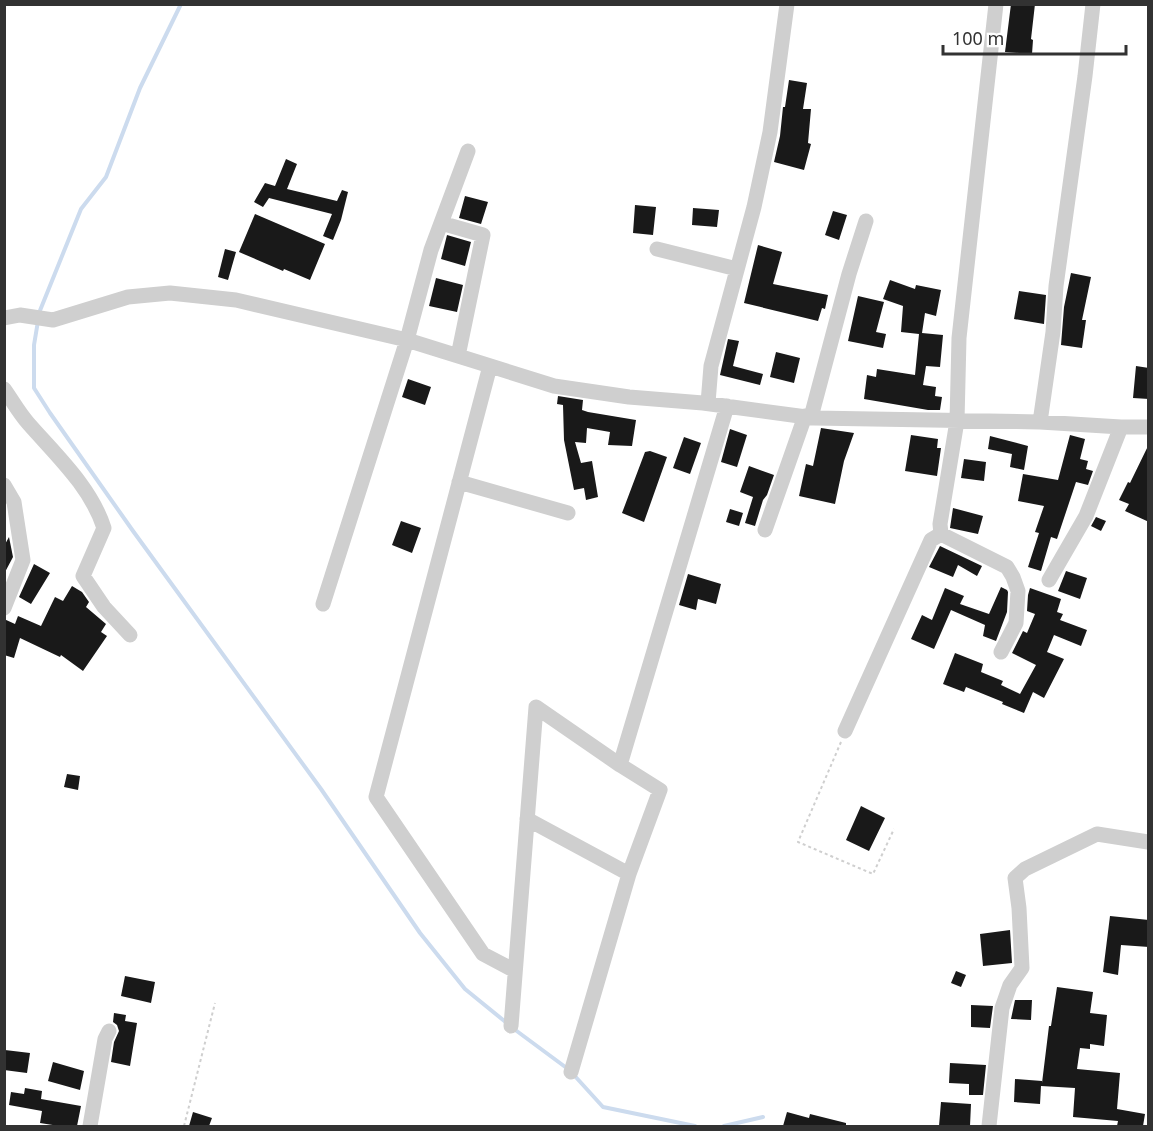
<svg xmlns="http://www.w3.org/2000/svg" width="1153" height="1131" viewBox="0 0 1153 1131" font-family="'Noto Sans',sans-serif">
<rect width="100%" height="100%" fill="#fff"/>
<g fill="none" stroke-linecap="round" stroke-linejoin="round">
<!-- stream -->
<path stroke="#ccdbee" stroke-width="4" d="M39 313 81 209 106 177 140 88 181 4
M38 321 34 345V388L50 413 133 531 321 789 420 933 465 989 508 1024
M514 1029 568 1069
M573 1074 603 1107 695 1126
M724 1126 763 1117"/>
</g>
<!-- building -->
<path fill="#191919" d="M1011 4H1035L1031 39 1033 40 1032 54 1005 52Z
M789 80 807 83 803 109H811L808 143 811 144 804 170 774 162 780 136 783 107H785Z
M286 159 297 164 287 189 337 201 342 190 348 192 341 220 333 240 323 236 332 214 269 198 263 207 254 202 265 183 275 186Z
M465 196 488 202 481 224 459 218Z
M635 205 656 207 653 235 633 233Z
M693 208 719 210 717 227 692 225Z
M833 211 847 215 839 240 825 235Z
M255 214 325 244 310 280 284 269 283 271 239 252Z
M447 235 471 242 465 266 441 259Z
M758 245 782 252 773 284 828 295 825 309 822 308 818 321 744 303Z
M225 249 236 252 228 280 218 277Z
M1071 273 1091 277 1082 320H1086L1082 348 1061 345 1064 307Z
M436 278 463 285 457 312 429 306Z
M890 280 915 289 916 285 941 290 936 316 925 313 922 333 943 335 940 367 926 366 923 385 936 387 935 396 942 397 940 410H928L864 399 867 375 876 377 877 369 915 375 919 334 901 332 903 306 883 299Z
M1019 291 1046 295 1044 324 1014 319Z
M858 296 884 302 876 332 886 334 883 348 848 341Z
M728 339 739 341 733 366 763 374 760 385 720 375Z
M776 352 800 358 794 383 770 377Z
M1136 366 1149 368V399L1133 398Z
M408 379 431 387 425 405 402 397Z
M558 396 583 400 582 410 588 412 636 420 632 446 608 445 610 432 587 428 586 443 575 442 581 463 592 461 598 497 586 500 584 488 574 490 564 440 563 405 557 404Z
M821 428 854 433 844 461 835 504 799 496 806 464 813 466Z
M730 429 747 435 737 467 721 462Z
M911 435 938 439 937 448H941L937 476 905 471Z
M1070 435 1085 439 1080 459 1088 461 1086 469 1093 471 1088 485 1076 482 1057 539 1051 537 1041 571 1028 567 1039 533 1035 532 1044 506 1018 501 1023 474 1058 480Z
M990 436 1028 446 1024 470 1010 467 1012 454 988 449Z
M684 437 701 443 690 474 673 468Z
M1149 444V522L1125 511 1129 504 1119 500 1128 482 1130 483Z
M650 451 667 457 644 522 622 513 645 452Z
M964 459 986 462 984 481 961 478Z
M749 466 774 475 767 495 763 500 755 526 745 523 753 497 740 492Z
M953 508 983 516 978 534 950 528Z
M730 509 743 513 739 526 726 522Z
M1096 517 1106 521 1101 531 1091 526Z
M401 521 421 528 412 553 392 545Z
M9 537 13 557 4 574V546Z
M940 546 982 566 977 576 958 565 953 577 929 567Z
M34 564 50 573 31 604 19 597Z
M1066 571 1087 578 1080 599 1058 591Z
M688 574 721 584 716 604 698 599 696 610 679 605Z
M72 586 82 592 89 602 86 607 106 624 101 632 107 636 83 671 61 655 60 657 20 638 14 658 4 655V619L15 624 18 616 41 626 55 597 63 601Z
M1001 587 1007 590 1008 592 1007 612 996 641 983 636 985 625 951 610 934 649 911 639 922 615 932 620 945 588 964 596 960 604 989 614Z
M1030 588 1061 599 1057 612 1063 614 1060 620 1087 630 1081 646 1054 635 1047 652 1064 659 1044 698 1033 692 1024 713 1002 704 1003 702 966 687 964 692 943 684 955 653 983 664 981 672 1003 681 1001 685 1020 694 1036 665 1012 653 1023 631 1027 633 1035 614 1027 611 1028 595Z
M67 774 80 776 78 790 64 787Z
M861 806 885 818 869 851 846 840Z
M1110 916 1149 920V947L1121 945 1118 975 1103 972Z
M1010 930 1012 963 983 966 980 934Z
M956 971 966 975 961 987 951 983Z
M125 976 155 982 151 1003 121 996Z
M1057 987 1093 992 1090 1013 1107 1015 1104 1046 1090 1044V1049L1080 1048 1077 1069 1120 1073 1117 1109 1145 1114 1143 1126H1117L1118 1121 1073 1117 1075 1088 1041 1086 1040 1104 1014 1102 1015 1079 1042 1081V1083L1049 1026H1051Z
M1015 1000H1032L1031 1020 1011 1019Z
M971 1005 993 1006 990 1028 971 1027Z
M114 1013 126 1015 125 1021 137 1023 130 1066 111 1062 114 1042 119 1031 117 1025 113 1022Z
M5 1050 30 1053 27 1073 4 1070Z
M53 1062 84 1071 80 1090 48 1081Z
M950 1063 986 1065 983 1095H969V1084L949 1083Z
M25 1088 42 1091 41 1099 81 1106 77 1126H59L40 1123 42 1111 9 1105 11 1092 24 1094Z
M941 1102 971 1104 970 1126H939Z
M193 1112 212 1118 209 1126H189Z
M787 1112 809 1118 810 1114 846 1123V1126H783Z"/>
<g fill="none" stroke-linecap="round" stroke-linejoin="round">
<!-- path -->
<path stroke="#cfcfcf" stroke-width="2" stroke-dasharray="3 3" stroke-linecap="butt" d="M841 742 798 842 873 874 894 829
M184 1126 215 1003"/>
<!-- minor -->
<path stroke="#cfcfcf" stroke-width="15" d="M996 4 959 338 957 421 940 524 941 534 1007 567 1013 577 1018 591 1016 623 1001 652
M441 223 483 235 458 356
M657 249 737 269
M4 318 20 315 53 320 128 297 170 293 236 300 407 340 554 386 629 397 703 403 814 418 1040 422 1121 427H1148
M490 366 376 797 483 954 515 971
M4 389C12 400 19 413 28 423 56 455 91 487 104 528L83 576 104 607 130 635
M708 403 711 366 754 207 770 132 787 4
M811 417 849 274 866 221
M1040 422 1053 332 1056 286 1085 76 1093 4
M459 482 568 513
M4 485 14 502 23 560 4 608
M765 530 805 416
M1049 580 1086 516 1121 427
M323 604 407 340 431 250 468 151
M845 731 931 540 941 534
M620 765 660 790 629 874
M527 819 629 874 571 1072
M511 1026 536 707 620 765 727 406
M90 1126 105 1039 109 1031
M989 1126 1002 1008 1010 985 1022 968 1019 908 1015 878 1025 869 1097 834 1148 842"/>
</g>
<!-- border -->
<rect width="1153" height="1131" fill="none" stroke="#323232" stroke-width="12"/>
<!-- scale -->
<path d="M943 45v9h183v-9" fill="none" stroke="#323232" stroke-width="3"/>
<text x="952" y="45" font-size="18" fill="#323232" stroke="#ffffff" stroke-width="4.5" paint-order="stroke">100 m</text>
</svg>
